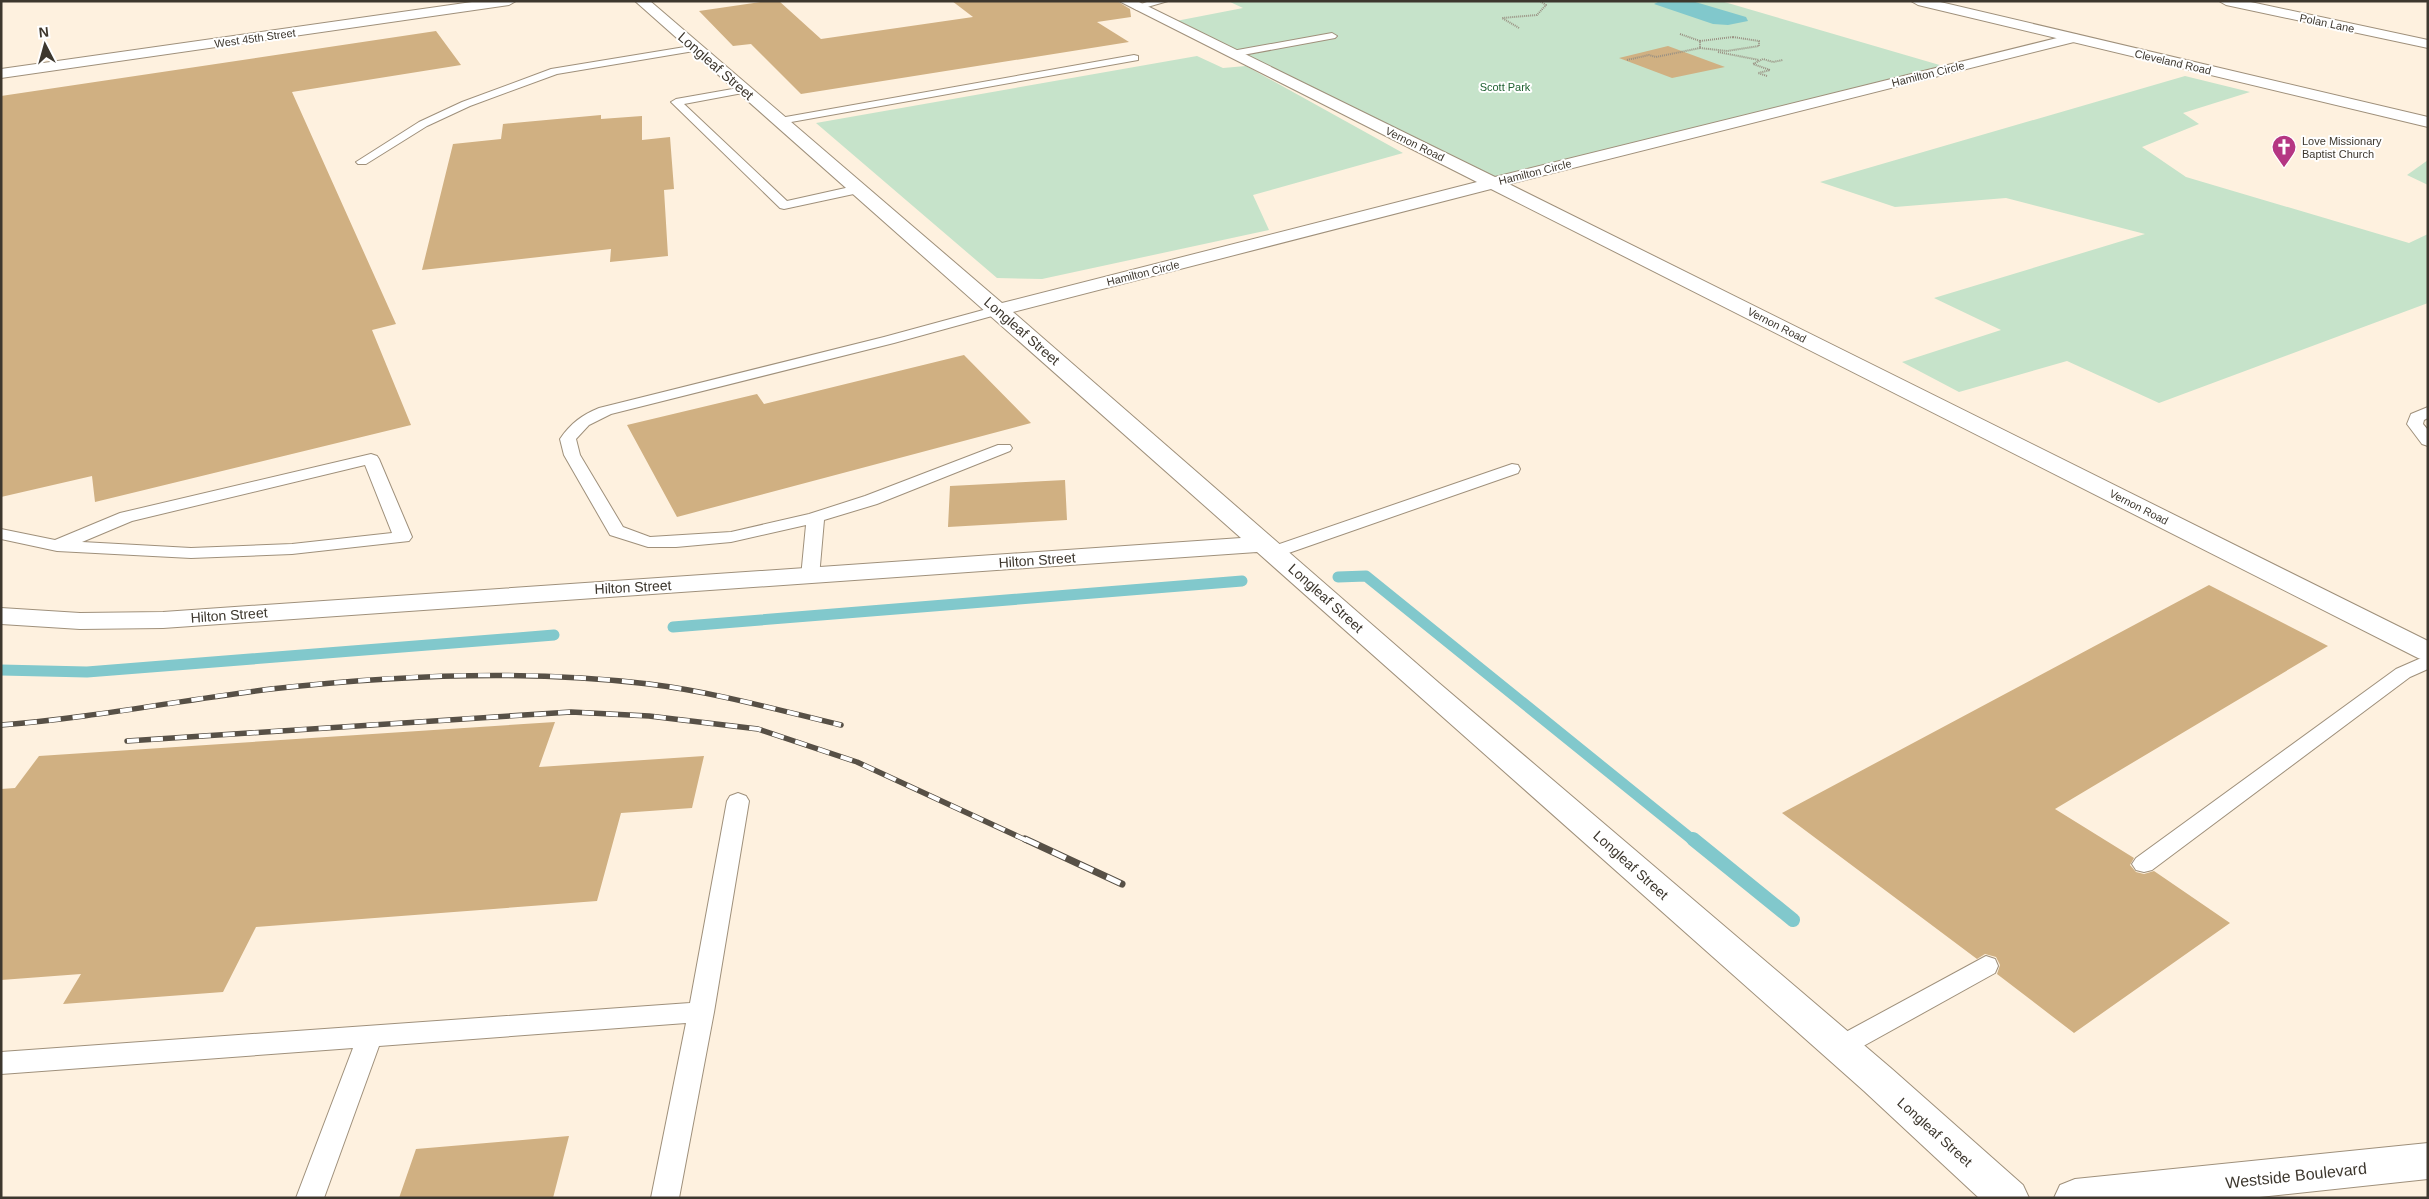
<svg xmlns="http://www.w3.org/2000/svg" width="2429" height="1199" viewBox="0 0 2429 1199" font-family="Helvetica,sans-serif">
<rect width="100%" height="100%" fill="#fef1df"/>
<!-- green -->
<path fill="#c6e3ca" d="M1228 1H1721L1943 66 1495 178 1176 21 1243 8Z
M1197 56 1223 68 1246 66 1403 153 1253 195 1269 230 1042 279 997 278 816 123Z
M2185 76 2250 92 2183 113 2199 124 2142 147 2186 177 2409 243 2428 234V303L2159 403 2067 361 1959 392 1902 362 2001 330 1934 298 2145 234 2006 198 1895 207 1820 182Z
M2428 160V185L2407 175Z"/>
<!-- water -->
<path fill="#81c8cc" d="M1660 1H1692L1746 17 1748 21 1728 25 1713 24 1654 4Z"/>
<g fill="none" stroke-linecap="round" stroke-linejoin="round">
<!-- stream-far1 -->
<path stroke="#81c8cc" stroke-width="11" d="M1338 577 1366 576 1694 841
M673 627 1242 581
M1 670 87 672 554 635"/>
<!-- stream -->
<path stroke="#81c8cc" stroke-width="14" d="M1693 839 1793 920"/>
</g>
<!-- building -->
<path fill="#d0b082" d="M768 1H779L821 39 973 17 952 1H1117L1130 9 1131 17 1097 22 1129 42 801 94 751 44 733 46 699 11Z
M436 31 461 65 292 92 396 324 372 330 411 425 95 502 92 476 1 497V96Z
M1668 46 1725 67 1672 78 1619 58Z
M601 115V119L642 116V140L670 137 674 189 664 190 668 256 610 262 611 249 422 270 453 144 501 139 503 124Z
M964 355 1031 423 677 517 627 425 757 394 764 404Z
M1065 480 1067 520 948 527 950 486Z
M2209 585 2328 646 2055 809 2134 858 2130 865 2136 872 2144 874 2154 871 2230 923 2074 1033 1997 974 2000 965 1996 957 1985 954 1977 959 1782 813Z
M555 722 539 767 704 756 692 808 621 813 597 901 256 927 223 992 63 1004 81 974 1 980V789L15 788 39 756Z
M569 1136 553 1198H399L416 1149Z"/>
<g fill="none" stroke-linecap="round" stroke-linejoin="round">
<defs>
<path id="service" d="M1150 1H1168L1137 10 1132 7Z
M1332 33 1337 36 1335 38 1232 57 1227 54 1232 51Z
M697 45 702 48 700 50 557 74 470 106 427 126 366 164H358L356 162 419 122 462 102 551 69Z
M1134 55 1138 56V60L780 124 774 121 780 118Z
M744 87 749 90 748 92 684 104 787 201 859 185 863 186 865 189 863 192 784 209 780 208 671 102 676 99Z
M998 306 1005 310 1003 313 894 343 611 414 589 425 576 439 580 455 623 527 650 537 731 532 809 514 865 496 998 445H1010L1012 448 1010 451 877 504 824 520 819 577 817 581H803L801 577 806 525 731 542 676 547H648L610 535 564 455 560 439C571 423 582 415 599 408L884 337Z
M2428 407V418L2424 420 2423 424 2428 430V446L2422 444 2407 424 2411 414Z
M371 454 377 456 379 459 412 537 409 541 292 554 191 558 57 551 1 539V529L55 540 120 513ZM365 465 392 533 292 544 191 548 82 542 132 521Z
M1512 464 1518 465 1520 469 1518 473 1280 556H1268L1265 552 1268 548Z
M2428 655V669L2410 677 2152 870 2144 872 2136 870 2132 864 2136 858 2396 669Z
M738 793 746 796 749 801 714 1012 679 1198H651L686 1023 379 1046 324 1198H296L353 1048 1 1074V1052L690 1003 727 801 730 796Z
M1986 956 1995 959 1998 966 1995 973 1849 1054 1840 1058 1831 1054 1827 1047 1831 1040Z"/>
<path id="minor" d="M635 1H650L1002 303 1477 182 1119 1H1137L1495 177 2073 34 2078 35 2080 38 2078 41 1509 184 2428 641V661L2418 658 1491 189 1013 312 1439 683 1892 1069 2023 1185 2029 1198H1979L1864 1091 1257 552 163 628 80 629 1 624V608L80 613 163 612 1241 538Z
M2219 1H2246L2428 40V48L2226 5Z
M2428 1143V1179L2250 1198H2054L2060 1185 2075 1179Z"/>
<path id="tertiary" d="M479 1H516L509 5 1 78V69Z
M1911 1H1936L2428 117V127L1918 5Z"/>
</defs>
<!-- service casing -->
<use href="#service" stroke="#9f907b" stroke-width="2"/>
<!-- minor casing -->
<use href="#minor" stroke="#9f907b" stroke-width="2"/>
<!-- tertiary casing -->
<use href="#tertiary" stroke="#9f907b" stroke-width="2"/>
<!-- path -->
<path stroke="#999082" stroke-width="2" stroke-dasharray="1 1" stroke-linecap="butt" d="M1519 28 1502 18 1537 15 1546 5 1540 1
M1680 34 1700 41
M1733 37 1759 41V46L1727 51 1700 48V41Z
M1718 52 1759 60
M1627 60 1649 55 1656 57 1700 48
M1767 76 1758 73 1770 70 1753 64 1763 59 1773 62 1783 60"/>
<!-- service -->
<use href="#service" fill="#fff" fill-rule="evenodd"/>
<!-- minor -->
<use href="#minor" fill="#fff" fill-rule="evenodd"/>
<!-- tertiary -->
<use href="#tertiary" fill="#fff" fill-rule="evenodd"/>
<defs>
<path id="rail-far1" d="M1 725C92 718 181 700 271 689 396 675 525 669 649 684 714 692 778 710 841 725
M127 741 571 712 649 716 758 729 857 762 1028 841"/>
<path id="rail" d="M1025 839 1122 884"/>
</defs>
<!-- rail-far1 casing -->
<use href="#rail-far1" stroke="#575046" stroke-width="5.5"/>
<!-- rail casing -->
<use href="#rail" stroke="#575046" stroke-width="7"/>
<!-- rail-far1 -->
<use href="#rail-far1" stroke="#fff" stroke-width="4" stroke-dasharray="12" stroke-linecap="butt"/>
<!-- rail -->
<use href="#rail" stroke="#fff" stroke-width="5" stroke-dasharray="15" stroke-linecap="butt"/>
</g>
<!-- icons -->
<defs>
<symbol id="church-pin" viewBox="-11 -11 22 30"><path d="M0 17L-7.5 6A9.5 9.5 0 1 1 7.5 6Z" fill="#b53683" stroke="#fff"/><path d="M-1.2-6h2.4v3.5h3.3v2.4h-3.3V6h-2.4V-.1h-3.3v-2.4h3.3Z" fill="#fff"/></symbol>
</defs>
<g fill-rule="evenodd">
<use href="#church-pin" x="2270" y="133" width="28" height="38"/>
</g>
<g text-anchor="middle" stroke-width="4" stroke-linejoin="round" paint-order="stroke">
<!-- far-street labels -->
<g font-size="11" fill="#3d372e" stroke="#fff">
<text transform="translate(2327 23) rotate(12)" y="4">Polan Lane</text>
<text transform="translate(255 38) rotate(-8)" y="4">West 45th Street</text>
<text transform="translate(2173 62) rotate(13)" y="4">Cleveland Road</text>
<text transform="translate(1928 74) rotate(-14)" y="4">Hamilton Circle</text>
<text transform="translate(1415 144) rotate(26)" y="4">Vernon Road</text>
<text transform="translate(1535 172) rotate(-14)" y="4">Hamilton Circle</text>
<text transform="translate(1143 273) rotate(-14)" y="4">Hamilton Circle</text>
<text transform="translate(1777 325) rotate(27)" y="4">Vernon Road</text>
<text transform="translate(2139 507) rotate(27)" y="4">Vernon Road</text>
</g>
<!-- far-park labels -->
<g font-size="11" fill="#206131" stroke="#fff">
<text x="1505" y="91">Scott Park</text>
</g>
<!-- far-poi labels -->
<g font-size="11" fill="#3d372e" stroke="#fff" text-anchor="start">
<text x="2302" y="145">Love Missionary<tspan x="2302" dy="13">Baptist Church</tspan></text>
</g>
<!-- street labels -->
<g font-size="14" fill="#3d372e" stroke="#fff">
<text transform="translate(716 66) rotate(41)" y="5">Longleaf Street</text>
<text transform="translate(1022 331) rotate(41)" y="5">Longleaf Street</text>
<text transform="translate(1037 560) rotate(-4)" y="5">Hilton Street</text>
<text transform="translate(633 587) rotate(-3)" y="5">Hilton Street</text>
<text transform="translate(1326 598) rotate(42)" y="5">Longleaf Street</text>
<text transform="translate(229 615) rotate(-4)" y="5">Hilton Street</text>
<text transform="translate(1631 865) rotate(42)" y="5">Longleaf Street</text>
<text transform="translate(1935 1132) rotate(42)" y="5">Longleaf Street</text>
</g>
<!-- near-street labels -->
<g font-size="16" fill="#3d372e" stroke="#fff">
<text transform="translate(2296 1175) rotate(-6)" y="6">Westside Boulevard</text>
</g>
</g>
<!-- border -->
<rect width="2429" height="1199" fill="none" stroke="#3d372e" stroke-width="5"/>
<!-- north arrow -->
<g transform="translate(45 45) rotate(354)" stroke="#ffffff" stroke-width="4" paint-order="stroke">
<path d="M0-4L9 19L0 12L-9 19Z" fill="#3d372e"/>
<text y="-8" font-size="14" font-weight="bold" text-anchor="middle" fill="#3d372e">N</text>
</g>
</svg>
